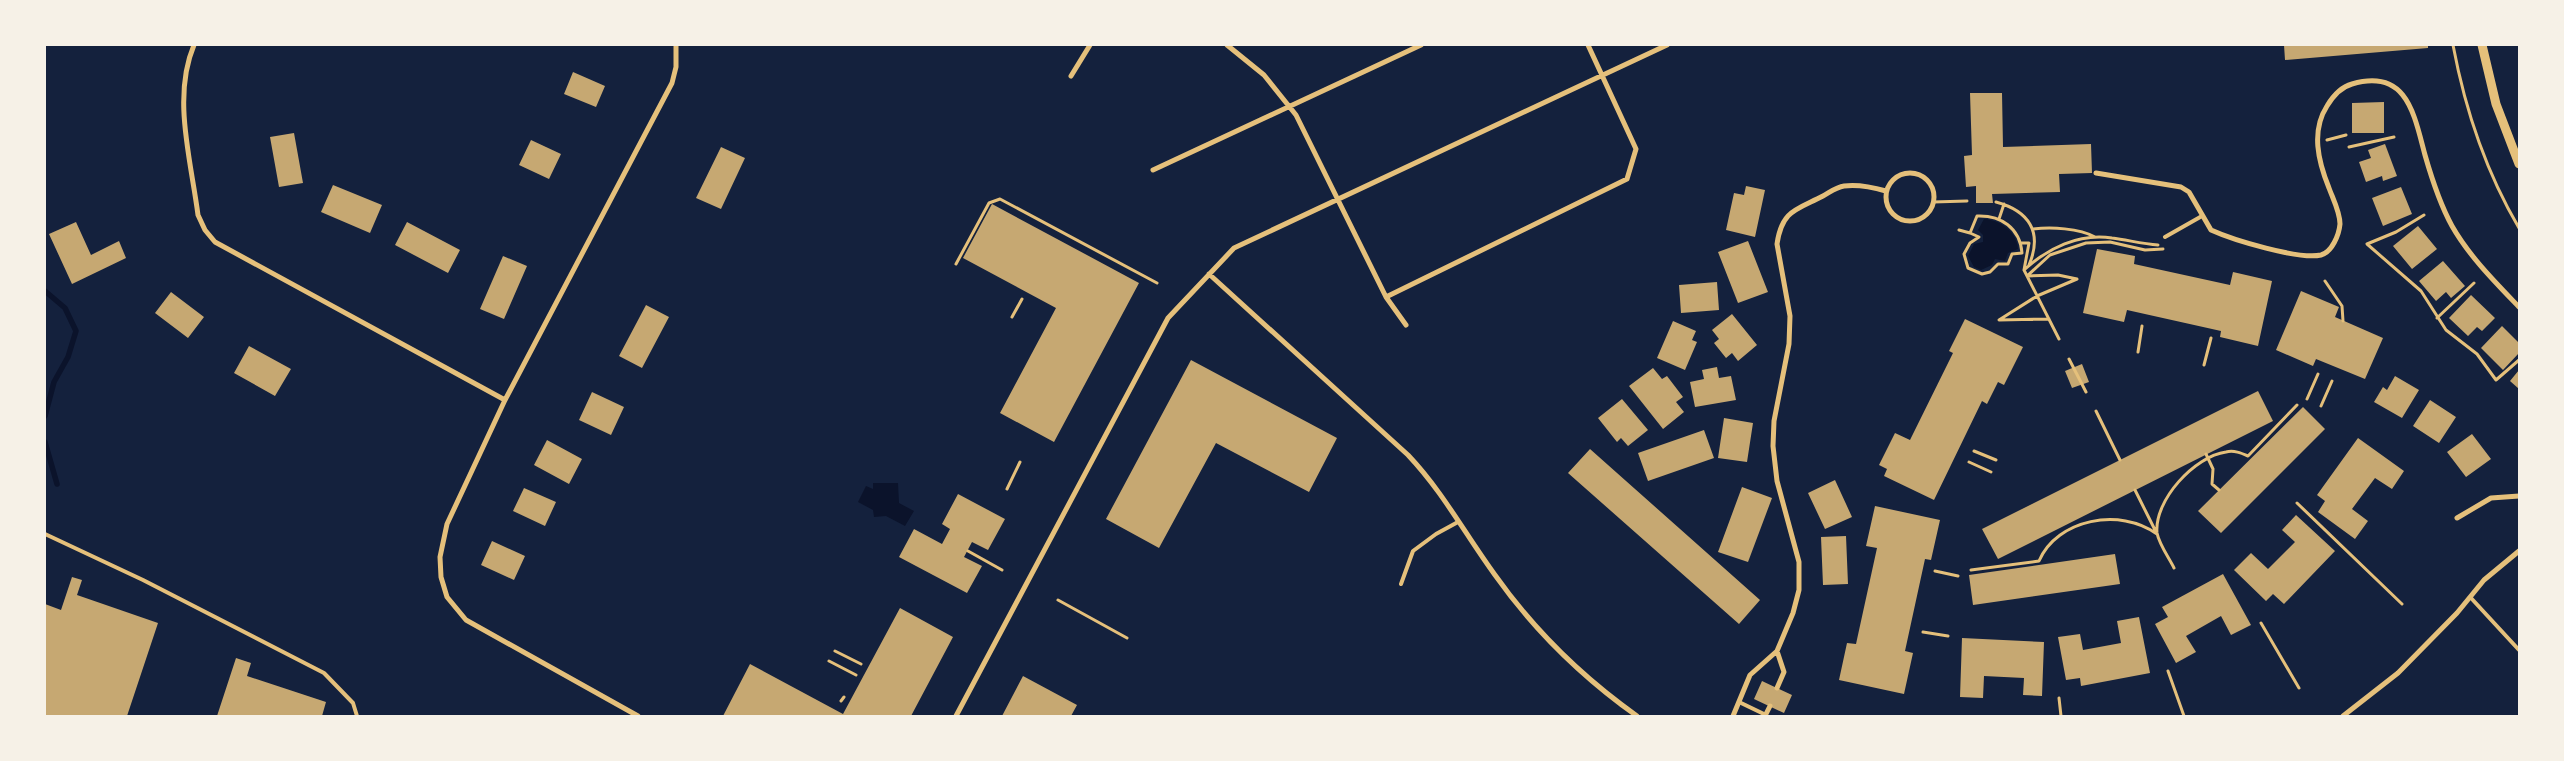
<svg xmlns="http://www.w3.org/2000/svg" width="2564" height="761" viewBox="0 0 2564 761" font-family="'IBM Plex Serif',serif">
<rect width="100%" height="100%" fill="#14213d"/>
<!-- water -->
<path fill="#0b132b" d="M1984 219C2001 220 2017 232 2018 249L2008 253 2005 261 1995 259 1992 265 1981 270 1974 267 1968 256 1974 244 1983 242V235L1978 230Z
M873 483H898L899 503 914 511 905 526 886 516 874 517 873 510 858 502 866 486 873 489Z"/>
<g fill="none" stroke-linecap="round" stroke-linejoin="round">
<!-- stream -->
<path stroke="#0b132b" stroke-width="5.5" d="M45 291 65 308 76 331 68 357 54 382 45 416
M45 442 57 484"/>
</g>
<!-- building -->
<path fill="#c6a872" d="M2284 45H2428V48L2285 60Z
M573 72 605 86 596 107 564 94Z
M1970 93H2002L2003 147 2091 144 2092 173 2059 174 2060 192 1992 194 1993 203H1976V186L1966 187 1964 156 1972 155Z
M2384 102V133H2352V103Z
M294 133 303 183 279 187 270 137Z
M531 140 561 154 549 179 519 165Z
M2385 144 2397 176 2383 181 2382 176 2366 182 2359 162 2371 158 2368 150Z
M721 147 745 158 721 209 696 198Z
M333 185 382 205 370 233 321 212Z
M1746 186 1765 190 1755 237 1726 230 1734 193 1744 195Z
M2401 187 2412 214 2383 226 2372 198Z
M992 204 1139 283 1054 442 1000 413 1056 308 963 258Z
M76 222 91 255 119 241 126 258 72 284 49 234Z
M407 222 460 250 448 273 395 245Z
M2418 226 2437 249 2412 269 2393 246Z
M1748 241 1768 292 1738 303 1718 252Z
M2097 249 2135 256 2134 264 2230 285 2233 272 2272 281 2258 346 2220 337 2221 331 2127 310 2124 322 2083 313Z
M503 256 527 266 504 319 480 309Z
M2443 261 2465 286 2451 298 2446 292 2436 301 2419 281Z
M1717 282 1719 310 1681 313 1679 285Z
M2301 291 2339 307 2335 317 2383 338 2365 379 2316 359 2313 366 2276 350Z
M171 292 204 317 188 338 155 313Z
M2471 295 2495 318 2482 331 2477 327 2468 336 2449 318Z
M646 305 669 317 642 368 619 356Z
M1732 314 1757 345 1738 361 1732 353 1726 358 1714 343 1719 339 1712 330Z
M1965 319 2023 347 2004 385 1998 382 1987 404 1982 401 1934 500 1884 476 1887 469 1879 465 1895 433 1910 440 1953 353 1949 351Z
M1673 321 1696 331 1692 340 1697 342 1685 370 1657 358Z
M2502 326 2519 343V353L2503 370 2481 348Z
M249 346 291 369 275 396 234 373Z
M1191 360 1337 438 1309 492 1216 443 1159 548 1106 519Z
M2082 364 2089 382 2072 388 2065 371Z
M1717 367 1719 378 1731 376 1736 400 1695 407 1690 382 1704 379 1702 370Z
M1653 368 1662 379 1667 376 1683 397 1676 402 1684 412 1663 429 1629 386Z
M2519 370V389L2510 381Z
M2395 376 2419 390 2402 418 2374 402 2383 387 2387 390Z
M2258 391 2273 421 1998 559 1982 529Z
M592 392 624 407 611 435 579 420Z
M1622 399 1648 430 1628 446 1621 438 1617 442 1598 418Z
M2430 400 2456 417 2439 443 2413 426Z
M2303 407 2325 429 2221 533 2198 511Z
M1724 418 1753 423 1747 462 1718 458Z
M1704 430 1714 458 1648 481 1638 453Z
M2472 434 2491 459 2466 477 2447 452Z
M2358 438 2404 471 2392 489 2375 478 2352 509 2368 521 2355 539 2318 512 2325 501 2317 495Z
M547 440 582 459 569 484 534 465Z
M1590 449 1760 600 1739 624 1568 473Z
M1835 480 1852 517 1825 529 1808 493Z
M1742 487 1772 498 1748 562 1718 552Z
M524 488 556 502 545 526 513 511Z
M958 494 1005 519 988 550 972 542 964 557 982 566 967 593 899 557 914 529 942 544 950 529 942 524Z
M1875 506 1940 520 1931 560 1925 559 1905 651 1913 653 1904 694 1839 680 1847 643 1856 644 1877 548 1866 546Z
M2296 515 2335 551 2284 604 2273 594 2266 601 2234 570 2251 553 2268 569 2295 542 2282 530Z
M1846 536 1848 584 1823 585 1821 537Z
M492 541 525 556 514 580 481 565Z
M2115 554 2120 584 1973 605 1969 575Z
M2223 574 2251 625 2231 635 2221 616 2186 636 2196 652 2176 663 2155 624 2168 617 2162 607Z
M72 577 82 580 77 595 158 623 127 716H45V604L61 610Z
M900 608 953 637 911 716H723L750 664 843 714Z
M2139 617 2150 673 2081 686 2080 678 2066 680 2058 637 2080 634 2083 650 2121 643 2117 621Z
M1962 638 2044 642 2042 696 2023 695 2024 678 1984 676 1983 698 1960 697Z
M236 658 251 663 247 676 326 702 322 716H217Z
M1023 676 1077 705 1071 716H1002Z
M1762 681 1792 695 1784 713 1754 699Z"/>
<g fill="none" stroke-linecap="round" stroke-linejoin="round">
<!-- path -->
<path stroke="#e5c07b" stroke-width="3" d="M2453 45C2465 109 2486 172 2519 228
M2327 140 2346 135
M2349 147 2394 137
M1933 202 1967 201
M1996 202C2029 211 2043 232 2029 265
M2424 215 2396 232 2367 244 2421 291 2446 330 2477 354 2496 380 2519 360
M1999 219 2004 204
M2033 229C2051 227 2079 228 2095 237
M1959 230 1970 233 1977 216C2001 215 2020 228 2022 253L2012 254 2008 264H1998L1990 272 1982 274 1968 268 1964 254 1970 243 1979 237 1970 233
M2021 243H2029L2024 270 2059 339
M956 264 989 203 1000 199 1157 283
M2024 270C2048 248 2079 233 2112 238 2128 240 2142 244 2158 245
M2325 281 2342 306 2343 321
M1012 317 1022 299
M2437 318 2474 283
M2049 319 1999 320 2037 296 2077 279 2058 275 2027 276 2050 255 2086 243 2110 242 2145 250 2163 249
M2138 352 2142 326
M2069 359 2086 392
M2204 365 2211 338
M2307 399 2318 374
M2321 406 2332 381
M2096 411 2120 460
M1974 451 1996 460
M2206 454 2213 469 2212 484 2219 490
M1969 462 1991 472
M1007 489 1020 462
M2135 490 2157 534
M2297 503 2402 604
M968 551 1002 570
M2174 568C2169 558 2159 544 2157 533 2154 500 2195 456 2226 452 2234 450 2241 453 2248 456L2297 405
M1971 570 2039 561C2057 519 2120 507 2157 534
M1935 571 1958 576
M1058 600 1127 638
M2261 623 2299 688
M1923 632 1948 636
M835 651 861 664
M829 661 856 675
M2168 671 2184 716
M2059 698 2061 716
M841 701 844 697"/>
<!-- service -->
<path stroke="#e5c07b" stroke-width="4" d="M2165 237 2202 216
M45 534 143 580 324 673 353 703 357 716
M1401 584 1413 551 1436 534 1458 522
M2471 598 2519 650
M1739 702 1766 715"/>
<!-- minor -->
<path stroke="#e5c07b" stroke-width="5" d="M194 45C172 97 191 160 198 215L205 230 215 242 505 400
M1227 45 1264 75 1296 115 1386 297 1406 325
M1071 76 1090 45
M1153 170 1421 45
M1886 197a24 24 0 1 1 48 0a24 24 0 1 1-48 0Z
M2096 173 2181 187 2189 192 2211 230C2233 240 2299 260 2321 255 2332 252 2339 235 2340 224 2340 212 2333 199 2329 188 2318 161 2311 131 2327 106 2333 96 2341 87 2352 84 2407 68 2414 114 2425 155 2431 176 2441 206 2452 226 2469 256 2495 282 2519 307
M1209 274 1408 455C1443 492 1465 534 1495 575 1534 630 1582 677 1637 716
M1386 297 1627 179 1636 149 1588 45
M2457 518 2491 498 2519 496
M1777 688 1784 672 1777 651
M638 716 466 620 447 597 441 577 440 557 447 524 505 400 672 83 676 67V45
M956 716 1168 318 1234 248 1667 45
M1733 716 1750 675 1777 651 1793 613 1799 590V562L1777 481 1773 446 1774 421 1789 344 1790 316 1777 244C1782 210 1796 210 1823 196 1829 193 1836 187 1844 186 1859 184 1872 187 1886 191
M1765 716 1770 706
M2343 716 2398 673 2457 613 2484 580 2519 551"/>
<!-- tertiary -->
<path stroke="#e5c07b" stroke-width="9" d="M2482 45 2496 104 2519 164"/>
</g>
<!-- border -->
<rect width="2564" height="761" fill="none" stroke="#f6f1e7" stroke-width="92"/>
</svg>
